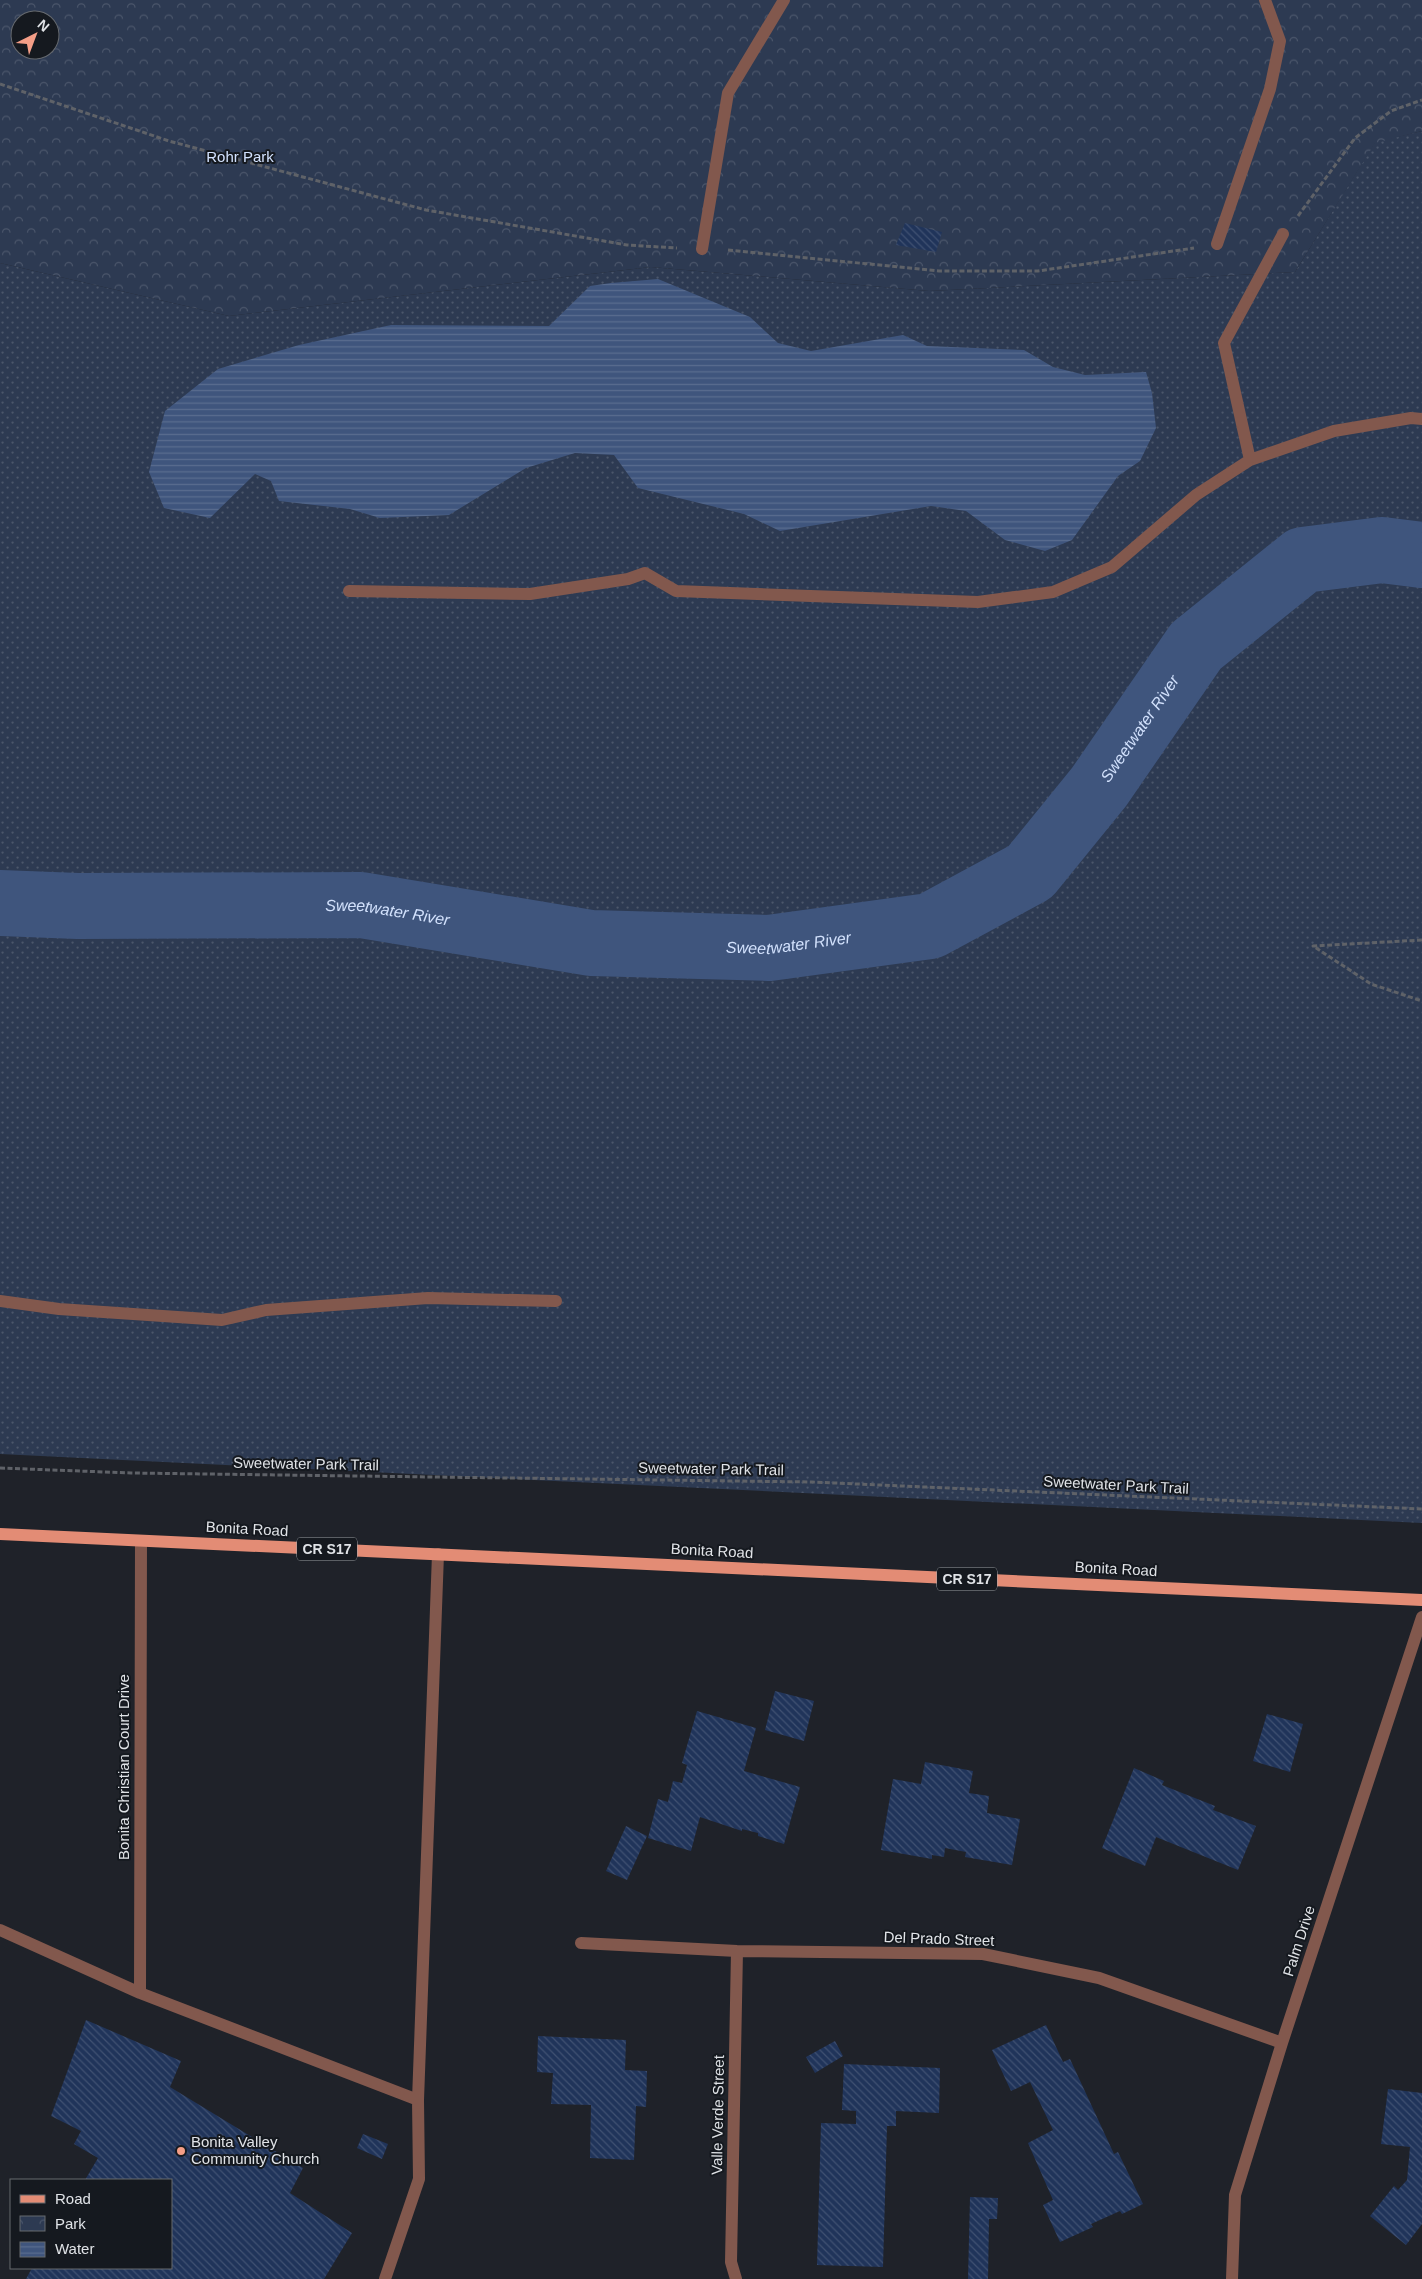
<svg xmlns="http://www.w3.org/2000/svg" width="1422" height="2279" viewBox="0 0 1422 2279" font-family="Arial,sans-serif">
<defs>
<pattern id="grass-dots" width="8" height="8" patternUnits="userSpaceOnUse" patternTransform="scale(1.25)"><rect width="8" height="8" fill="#2d3a52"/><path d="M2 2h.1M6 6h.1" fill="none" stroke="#4b566b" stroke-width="1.8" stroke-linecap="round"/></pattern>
<pattern id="park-crowns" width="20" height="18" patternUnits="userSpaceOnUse" patternTransform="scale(1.25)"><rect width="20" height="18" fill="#2d3a52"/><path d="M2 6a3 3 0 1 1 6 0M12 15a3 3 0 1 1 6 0" fill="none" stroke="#4b566b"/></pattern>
<pattern id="water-rules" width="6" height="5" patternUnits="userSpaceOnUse" patternTransform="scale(1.25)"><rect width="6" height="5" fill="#3f557d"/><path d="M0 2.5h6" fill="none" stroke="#5a6d8f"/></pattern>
<pattern id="building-back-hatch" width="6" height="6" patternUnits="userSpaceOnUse" patternTransform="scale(1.25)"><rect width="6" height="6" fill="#20345a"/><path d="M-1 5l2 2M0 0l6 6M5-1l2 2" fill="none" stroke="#405172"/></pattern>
</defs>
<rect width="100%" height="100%" fill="#1f2229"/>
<!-- grass -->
<path fill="url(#grass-dots)" d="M1422 131V1523L0 1454V263L229 316 651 267 929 291 1295 272 1375 142Z"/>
<!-- park -->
<path fill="url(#park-crowns)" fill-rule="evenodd" d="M0 0H1422V131L1375 143 1295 272 929 291 651 267 229 316 0 263ZM20 20H50V50H20Z"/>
<!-- water -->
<path fill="url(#water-rules)" d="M658 279 750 317 778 343 811 351 903 335 927 346 1024 350 1053 367 1085 375 1146 372 1152 393 1156 428 1140 461 1118 476 1072 540 1045 551 1005 540 966 511 931 506 780 531 744 514 638 488 614 455 575 453 526 468 449 515 380 518 350 509 279 501 271 481 255 474 210 518 164 508 149 472 165 411 218 369 299 345 391 325 549 326 590 286 611 283Z"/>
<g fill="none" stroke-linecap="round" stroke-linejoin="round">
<!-- river -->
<path stroke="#3f557d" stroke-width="66" id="s1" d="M0 903 78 906 361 905 591 943 769 948 930 926 1030 872 1099 787 1196 646 1303 560 1382 550 1422 555"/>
</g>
<!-- building -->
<path fill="url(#building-back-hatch)" d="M905 223 942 232 936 252 896 245Z
M775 1691 814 1701 804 1741 765 1730Z
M697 1711 756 1728 744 1771 800 1787 784 1844 758 1836V1833L742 1829V1831L700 1817 691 1851 648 1838 658 1799 668 1802 673 1781 682 1783 687 1765 682 1763Z
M1267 1714 1303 1724 1290 1772 1253 1761Z
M925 1762 973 1771 969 1793 989 1796 987 1813 1020 1819 1012 1865 965 1857 966 1852 945 1848 944 1857 932 1855V1859L881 1850 893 1779 921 1784Z
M1134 1768 1164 1781 1162 1785 1215 1806 1213 1810 1256 1826 1238 1870 1156 1837 1145 1866 1102 1848Z
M626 1826 647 1836 627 1880 606 1871Z
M86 2020 181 2061 170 2087 303 2168 290 2193 352 2233 324 2279H26L32 2268H171V2180H85L98 2158 74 2144 81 2131 51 2116Z
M1046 2025 1063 2062 1070 2059 1114 2154 1118 2152 1143 2204 1122 2214 1120 2211 1091 2224 1093 2227 1060 2242 1043 2205 1053 2200 1028 2143 1053 2130 1030 2082 1011 2091 992 2050Z
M538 2036 626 2040 625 2070 647 2071 646 2107 636 2106 634 2160 590 2158 591 2105 551 2104 553 2073 537 2072Z
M835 2041 843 2056 815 2073 806 2057Z
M844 2064 940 2068 939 2113 896 2111V2126H887L883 2267 817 2265 821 2123 856 2124V2111L842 2110Z
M1388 2089 1422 2093V2224L1406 2245 1370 2216 1394 2186 1398 2190 1407 2180 1410 2147 1381 2144Z
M363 2134 388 2144 382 2159 357 2148Z
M970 2197 998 2198 997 2219H989L988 2279H968Z"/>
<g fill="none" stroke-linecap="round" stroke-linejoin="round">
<!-- path -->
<path stroke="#5f6268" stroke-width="3" stroke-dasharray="5 2.5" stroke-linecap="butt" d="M0 84 169 141 426 210 627 245 677 248
M1298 216 1355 138 1391 111 1422 100
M728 250 939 271H1038L1194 248
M1422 940 1313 946 1371 984 1422 1001
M0 1468 131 1473 812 1482 1422 1509"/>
<!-- minor -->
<path stroke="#82584d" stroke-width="12" d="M1217 244 1270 89 1280 41 1265 0
M702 249 728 93 784 0
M1250 460 1224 343 1283 234
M349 591 530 594 628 579 645 573 676 591 978 602 1053 592 1112 567 1196 495 1250 460 1334 431 1411 418 1422 419
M0 1301 59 1309 222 1320 266 1310 428 1298 556 1301
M0 1930 140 1993 418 2100 438 1554
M581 1943 737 1951 983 1954 1099 1978 1282 2043
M140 1993 141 1541
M385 2279 419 2179 418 2100
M736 2279 731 2262 737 1951
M1232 2279 1235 2195 1282 2043 1422 1617"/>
<!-- major -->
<path stroke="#e38c75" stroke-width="12" d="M0 1534 1422 1600"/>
</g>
<!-- markers -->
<circle fill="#f49e87" stroke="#15191f" stroke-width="2" cx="181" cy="2151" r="5"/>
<g text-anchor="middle" stroke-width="4" stroke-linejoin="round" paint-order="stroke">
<!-- shield labels -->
<g fill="#15191f" stroke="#a3a6ab" stroke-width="1">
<rect x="297" y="1537.5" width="60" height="23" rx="4"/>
<rect x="937" y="1567.5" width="60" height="23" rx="4"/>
</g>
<g font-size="14" font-weight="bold" fill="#e0e3e7">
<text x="327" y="1554">CR S17</text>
<text x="967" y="1584">CR S17</text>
</g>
<!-- park labels -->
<g font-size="15" fill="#d3e2fe" stroke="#15191f">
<text x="240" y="162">Rohr Park</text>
</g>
<!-- street labels -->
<g font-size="15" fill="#e0e3e7" stroke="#15191f">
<text transform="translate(306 1464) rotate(1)" y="5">Sweetwater Park Trail</text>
<text transform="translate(711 1469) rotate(1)" y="5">Sweetwater Park Trail</text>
<text transform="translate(1116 1485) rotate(3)" y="5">Sweetwater Park Trail</text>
<text transform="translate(247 1529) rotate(3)" y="5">Bonita Road</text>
<text transform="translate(712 1551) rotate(3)" y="5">Bonita Road</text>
<text transform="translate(1116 1569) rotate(3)" y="5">Bonita Road</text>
<text transform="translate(124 1767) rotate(-90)" y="5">Bonita Christian Court Drive</text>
<text transform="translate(939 1939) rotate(2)" y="5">Del Prado Street</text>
<text transform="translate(1299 1941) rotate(-72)" y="5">Palm Drive</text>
<text transform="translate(718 2115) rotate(-89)" y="5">Valle Verde Street</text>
</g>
<!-- poi labels -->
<g font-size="15" fill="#e0e3e7" stroke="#15191f" text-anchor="start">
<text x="191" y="2147">Bonita Valley<tspan x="191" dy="17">Community Church</tspan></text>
</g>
<!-- water labels -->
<g font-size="16" font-style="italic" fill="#d2e1fc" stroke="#15191f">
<text dy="6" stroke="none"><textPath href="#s1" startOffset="1229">Sweetwater River</textPath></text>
<text dy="6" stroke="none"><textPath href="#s1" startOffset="388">Sweetwater River</textPath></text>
<text dy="6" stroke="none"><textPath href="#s1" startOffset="792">Sweetwater River</textPath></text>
</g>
</g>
<!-- legend -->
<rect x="10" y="2179" width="162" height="90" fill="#15191f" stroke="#666a6f"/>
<rect x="20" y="2195" width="25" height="8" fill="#e38c75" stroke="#666a6f"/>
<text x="55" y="2204" font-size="15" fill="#e0e3e7">Road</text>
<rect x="20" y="2216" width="25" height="15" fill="url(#park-crowns)" stroke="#666a6f"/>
<text x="55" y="2229" font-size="15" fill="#e0e3e7">Park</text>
<rect x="20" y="2242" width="25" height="15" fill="url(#water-rules)" stroke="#666a6f"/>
<text x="55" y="2254" font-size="15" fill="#e0e3e7">Water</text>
<!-- north arrow -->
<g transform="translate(35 35) rotate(42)"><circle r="24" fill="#15191f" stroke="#666a6f"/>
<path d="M0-4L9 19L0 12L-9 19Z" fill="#f49e87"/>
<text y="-8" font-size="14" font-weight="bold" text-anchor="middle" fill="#e0e3e7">N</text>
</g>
</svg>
